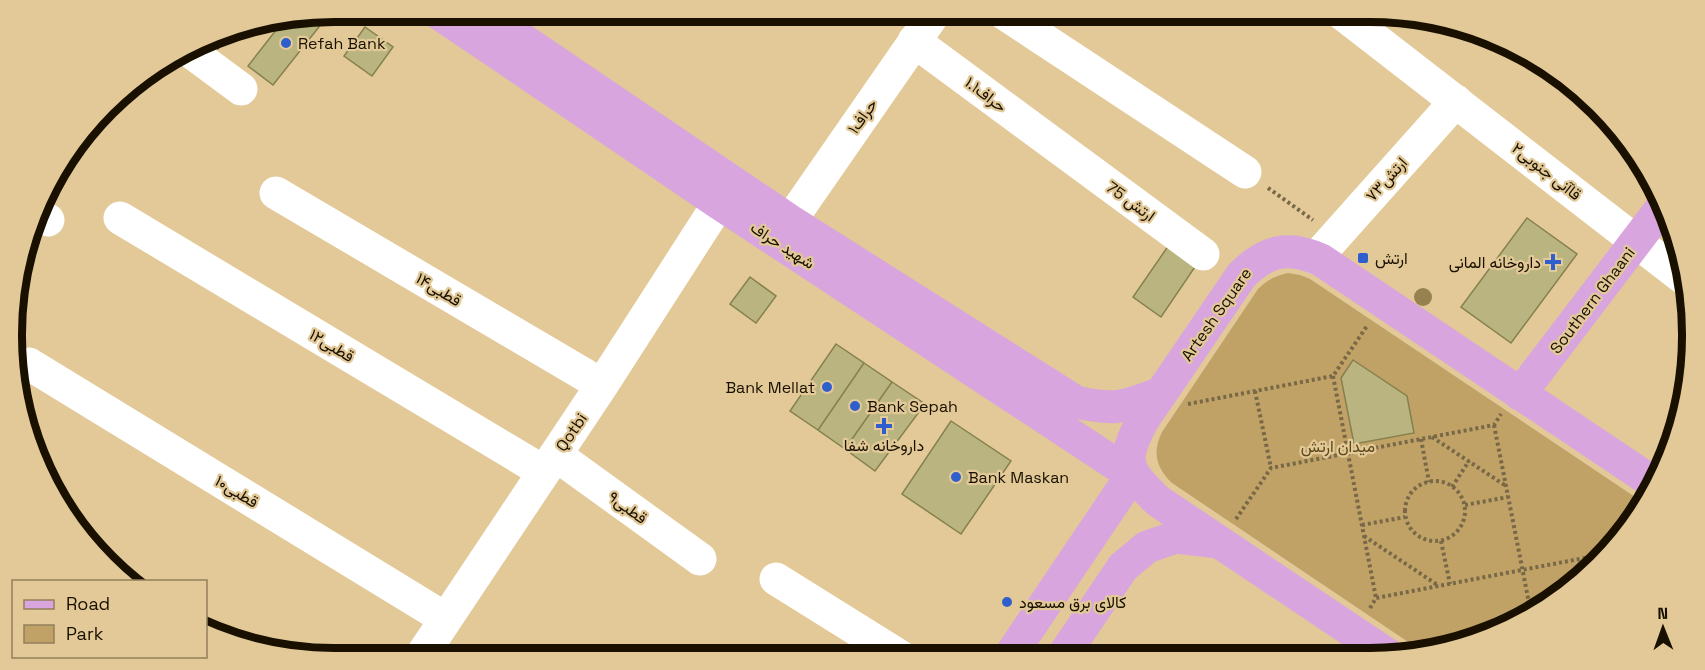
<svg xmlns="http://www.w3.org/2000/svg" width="1705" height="670" viewBox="0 0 1705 670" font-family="'Space Grotesk',Vazirmatn,sans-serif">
<rect width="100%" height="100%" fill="#e2c997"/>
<!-- green -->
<path fill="#c0a266" d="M1288 273 1300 275 1310 279 1644 503 1638 515 1583 578 1513 625 1423 652 1172 483C1156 468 1152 452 1162 432L1258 289C1267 280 1275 276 1288 273Z"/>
<!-- building -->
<path fill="#bab580" stroke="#85804d" stroke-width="1.5" d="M330 13 273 85 248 66 284 20Z
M365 27 393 47 372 76 344 56Z
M233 29 218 49 208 42 231 29Z
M1527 218 1577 254 1511 343 1461 307Z
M1171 242 1199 261 1161 317 1133 297Z
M750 277 776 296 756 323 730 304Z
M836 344 864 363 818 430 790 411Z
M1353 360 1407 396 1414 433 1354 444 1341 378Z
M864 363 892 382 845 449 818 430Z
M892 382 925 404 875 471 845 449Z
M951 421 1011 461 961 534 902 494Z"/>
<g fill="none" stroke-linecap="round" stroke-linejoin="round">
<!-- path -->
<path stroke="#786847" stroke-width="4" stroke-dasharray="3 3" stroke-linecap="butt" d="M1268 188 1313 220
M1333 376 1376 598
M1255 391 1271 468
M1188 404 1333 376 1367 326
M1494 425 1531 613
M1432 437 1506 486
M1421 439 1429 482
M1405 511a30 30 0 1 1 60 0a30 30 0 1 1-60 0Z
M1452 487 1469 461
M1465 505 1508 497
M1236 519 1271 468 1494 425 1501 414
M1362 525 1405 517
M1364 536 1439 586
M1441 541 1450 584
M1600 558V555L1635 504
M1370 608 1376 598 1600 555
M1414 646 1423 652"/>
<!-- minor -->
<path stroke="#fff" stroke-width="33" d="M1002 12 1245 172
M1340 12 1682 277
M914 41 1203 254
M191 52 241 89
M276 193 602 385
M41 216 48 220
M120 218 544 472
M790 221 935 12
M1316 258 1456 101
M29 364 446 619
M556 455 700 559
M776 579 901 657
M420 658 602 385 719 203"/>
<!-- major -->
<path stroke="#d9a5de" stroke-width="33" d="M437 12 719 203 1132 475 1010 656
M482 12 790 221 1076 402C1116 411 1124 407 1161 393
M1520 394 1663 206
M1388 655 1158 501C1126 470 1120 462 1143 420L1241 276C1266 250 1289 245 1321 260L1654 483
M1063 656 1123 567 1147 547 1176 537 1218 542"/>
</g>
<!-- trees -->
<circle fill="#988151" cx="1423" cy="297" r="9"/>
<!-- markers -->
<g fill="#2f5ecd" stroke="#e2c997" stroke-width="2">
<circle cx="286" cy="43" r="6"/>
<rect x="1357" y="252" width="12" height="12" rx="3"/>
<path d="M1550 253h6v6h6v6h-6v6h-6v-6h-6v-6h6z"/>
<circle cx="827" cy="387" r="6"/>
<circle cx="855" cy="406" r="6"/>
<path d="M881 417h6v6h6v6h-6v6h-6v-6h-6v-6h6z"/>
<circle cx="956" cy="477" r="6"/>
<circle cx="1007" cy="602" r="6"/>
</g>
<g text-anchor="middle" stroke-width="4.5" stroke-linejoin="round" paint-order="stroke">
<!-- poi labels -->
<g font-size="16" fill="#191000" stroke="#e2c997" text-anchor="start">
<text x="298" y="49">Refah Bank</text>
<text x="1375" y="264">ارتش</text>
<text x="1541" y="268" text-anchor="end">داروخانه المانی</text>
<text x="815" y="393" text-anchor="end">Bank Mellat</text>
<text x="867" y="412">Bank Sepah</text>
<text x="884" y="451" text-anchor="middle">داروخانه شفا</text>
<text x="968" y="483">Bank Maskan</text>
<text x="1019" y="608">کالای برق مسعود</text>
</g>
<!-- street labels -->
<g font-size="16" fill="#191000" stroke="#e2c997">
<text transform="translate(986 94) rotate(37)" y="6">حراف۱.۱</text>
<text transform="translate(862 116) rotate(-55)" y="6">حراف۱</text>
<text transform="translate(1547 171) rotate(38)" y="6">۲قاآنی جنوبی</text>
<text transform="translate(1386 179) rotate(-48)" y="6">ارتش۷۳</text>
<text transform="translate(1131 201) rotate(36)" y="6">75 ارتش</text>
<text transform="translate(783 245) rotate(33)" y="6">شهید حراف</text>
<text transform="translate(439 289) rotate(31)" y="6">قطبی۱۴</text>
<text transform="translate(1592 300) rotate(-53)" y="6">Southern Ghaani</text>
<text transform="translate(1216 314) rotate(-55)" y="6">Artesh Square</text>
<text transform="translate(332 345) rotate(31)" y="6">قطبی۱۲</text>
<text transform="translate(571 432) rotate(-56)" y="6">Qotbi</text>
<text transform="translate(237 491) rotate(31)" y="6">قطبی۱۰</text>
<text transform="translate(628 507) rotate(36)" y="6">قطبی۹</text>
</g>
<!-- park labels -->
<g font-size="16" fill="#5b4618" stroke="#e2c997">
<text x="1338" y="452">میدان ارتش</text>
</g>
</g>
<!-- crop -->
<path d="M0 0H1705V670H0ZM334 22H1370A312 312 0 0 1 1682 334V336A312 312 0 0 1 1370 648H334A312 312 0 0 1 22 336V334A312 312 0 0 1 334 22Z" fill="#e2c997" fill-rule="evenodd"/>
<path fill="none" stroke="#191000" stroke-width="8" d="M334 22H1370A312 312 0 0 1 1682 334V336A312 312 0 0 1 1370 648H334A312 312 0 0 1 22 336V334A312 312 0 0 1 334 22Z"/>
<!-- legend -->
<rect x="12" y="580" width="195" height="78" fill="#e2c997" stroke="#927f5b" stroke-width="1.5"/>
<rect x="24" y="600" width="30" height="9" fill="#d9a5de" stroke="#927f5b" stroke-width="1.5"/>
<text x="66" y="610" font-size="18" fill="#191000">Road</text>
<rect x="24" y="625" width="30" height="18" fill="#c0a266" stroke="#927f5b" stroke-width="1.5"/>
<text x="66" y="640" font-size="18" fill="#191000">Park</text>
<!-- north arrow -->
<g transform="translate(1663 628) rotate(359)" stroke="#e2c997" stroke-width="4.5" paint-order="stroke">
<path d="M0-4.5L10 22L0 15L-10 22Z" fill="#191000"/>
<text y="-9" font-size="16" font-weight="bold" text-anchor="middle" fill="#191000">N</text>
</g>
</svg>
